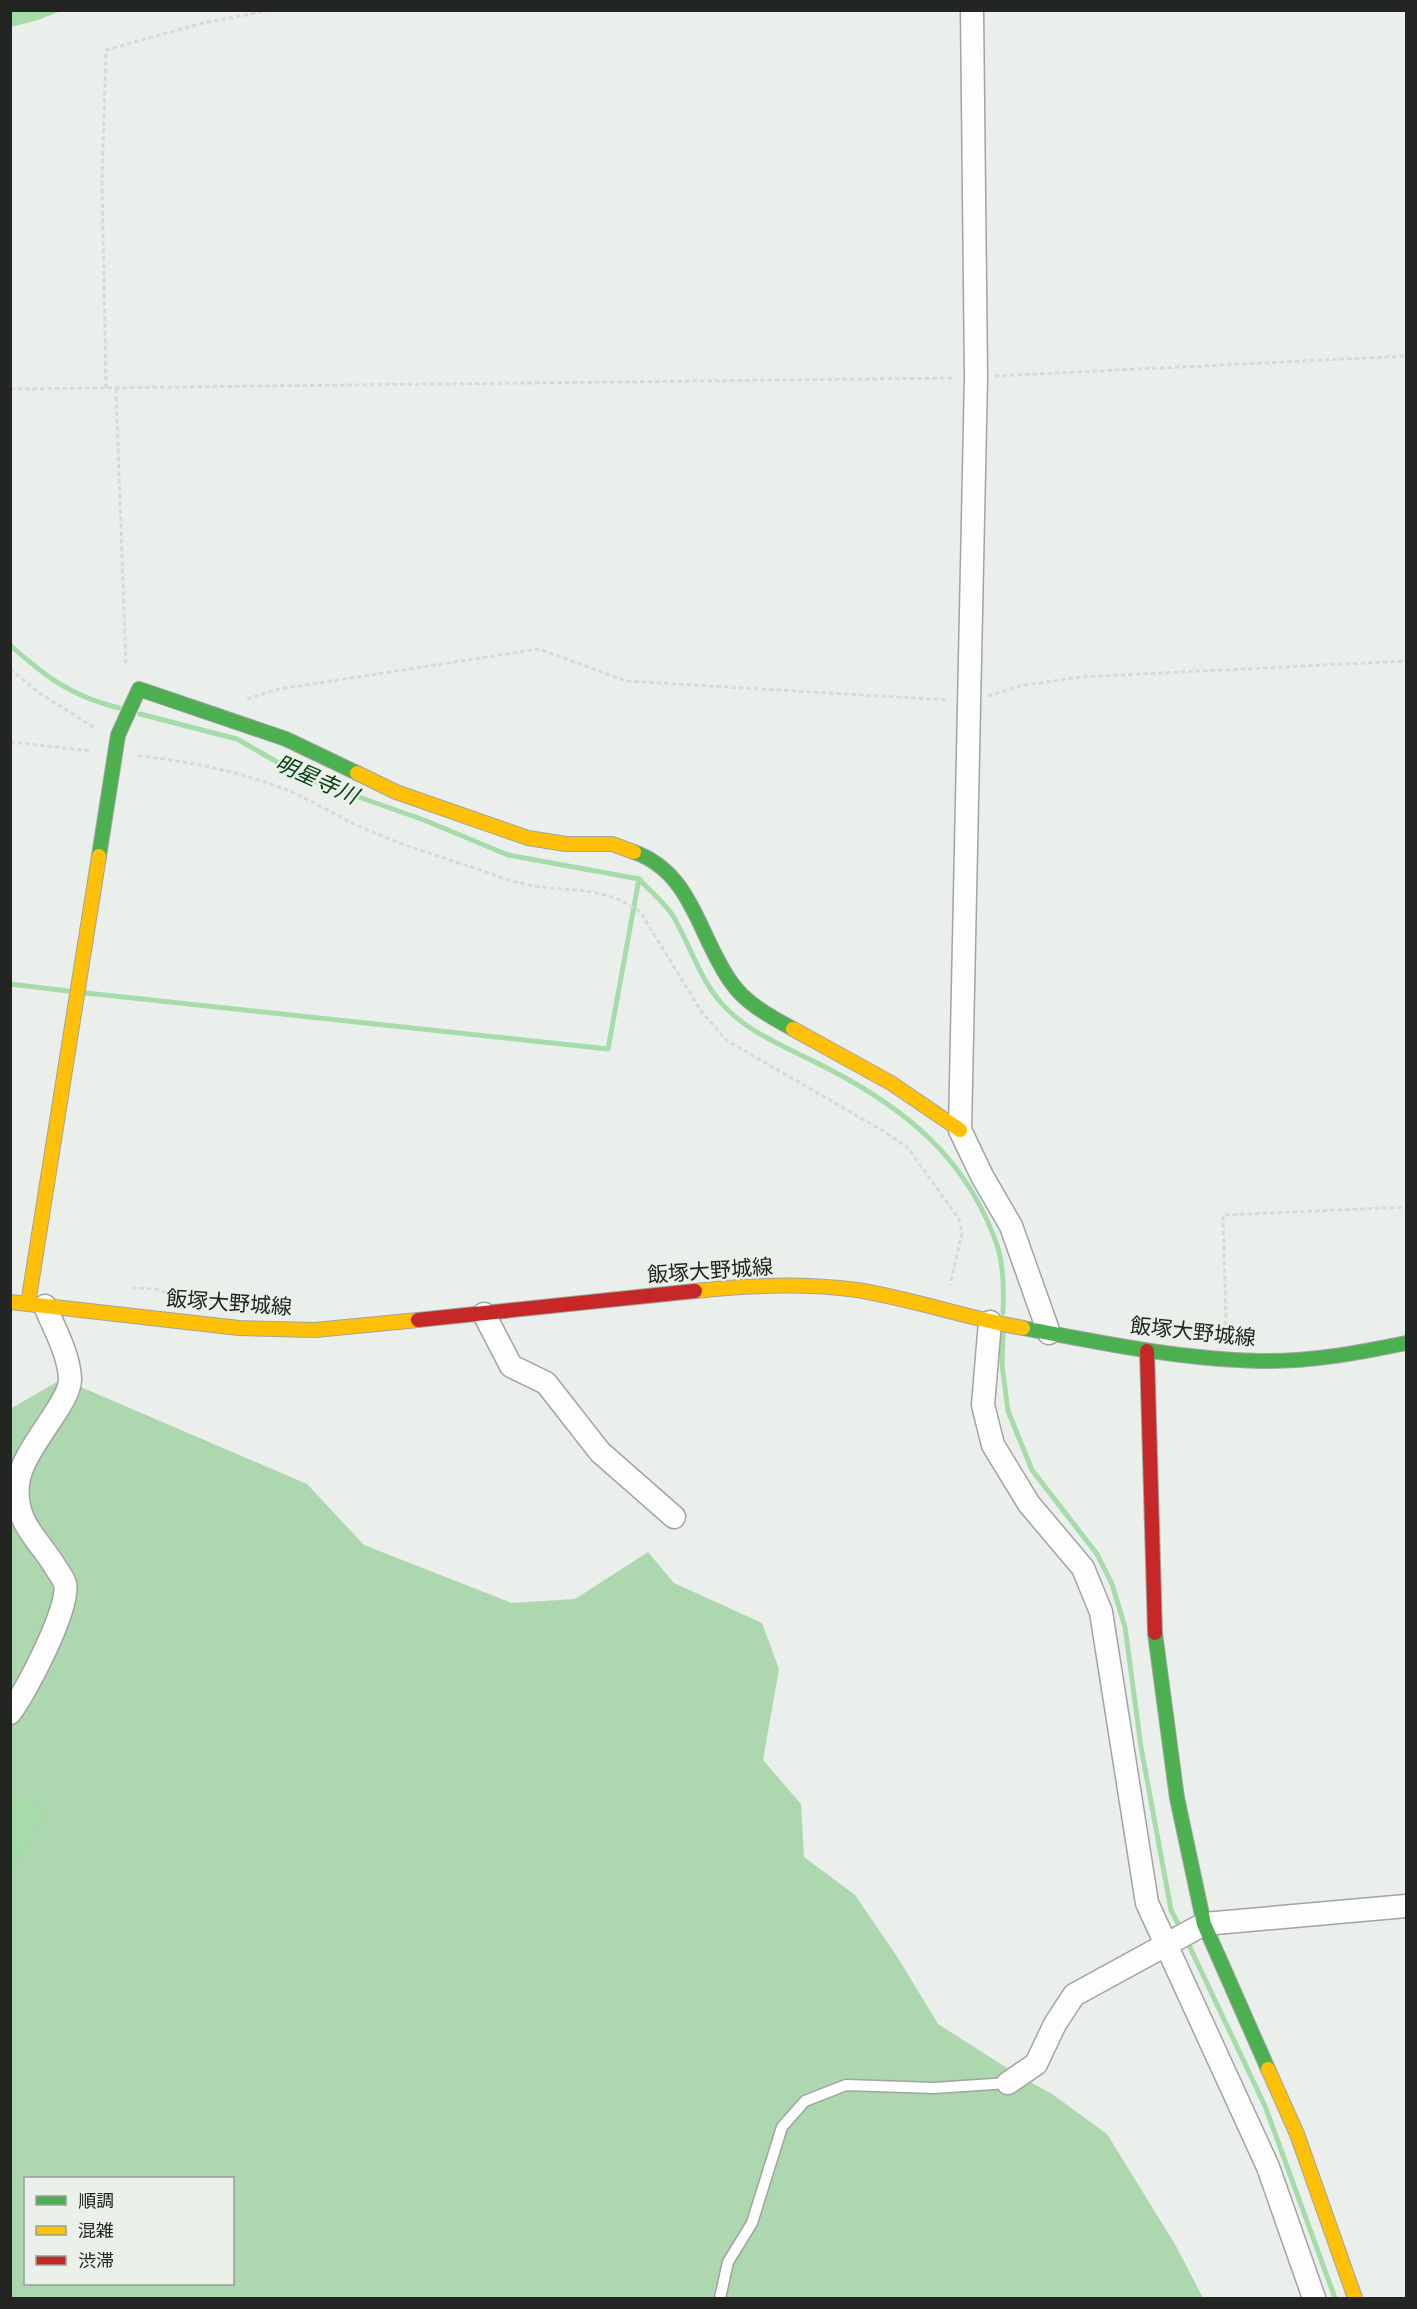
<svg xmlns="http://www.w3.org/2000/svg" width="1417" height="2309" viewBox="0 0 1417 2309" font-family="'IBM Plex Serif','Noto Sans JP',serif">
<rect width="100%" height="100%" fill="#ebefeb"/>
<!-- forest -->
<path fill="#acd7af" fill-rule="evenodd" d="M62 1379 307 1484 364 1545 512 1603 575 1599 648 1552 674 1583 762 1623 779 1669 763 1760 801 1804 804 1857 855 1895 898 1958 938 2024 1021 2077 1052 2094 1107 2134 1176 2246 1203 2298H11L10 1409ZM26 2178H232V2284H26Z"/>
<!-- water -->
<path fill="#a6dca9" d="M10 11 11 10 61 11 38 20 11 27Z
M11 1800 36 1801 43 1817 11 1875Z"/>
<g fill="none" stroke-linecap="round" stroke-linejoin="round">
<!-- stream -->
<path stroke="#a6dca9" stroke-width="5" d="M10 645C47 678 71 696 119 708
M140 714 237 739 305 778 424 820 508 855 639 879
M639 879C650 891 665 903 673 916 692 948 700 983 728 1010 754 1036 793 1050 825 1067 905 1108 967 1158 997 1245 1004 1266 1004 1292 1003 1313
M10 984 68 991
M86 993 608 1049 639 879
M1003 1334 1002 1364 1008 1411 1032 1470 1097 1554 1112 1584 1125 1627 1141 1747 1171 1910 1182 1931
M1186 1939 1265 2106 1335 2298"/>
<defs>
<path id="lane" d="M720 2298 728 2262 752 2223 782 2127 805 2101 846 2085 934 2088 1008 2083"/>
<path id="street" d="M972 10 976 377 960 1130 982 1176 1011 1226 1049 1333
M484 1314 511 1366 546 1383 600 1452 674 1517
M990 1322 983 1405 993 1445 1029 1504 1083 1568 1101 1612 1147 1903 1268 2167 1314 2298
M10 1713C25 1694 71 1606 65 1584 64 1579 59 1573 56 1568 38 1538 14 1523 18 1484 21 1450 71 1403 70 1379 69 1354 54 1328 45 1306
M1008 2083 1036 2064 1055 2024 1074 1995 1204 1924 1406 1906"/>
<path id="fast" d="M634 852C693 873 698 936 731 982 746 1004 770 1016 793 1029
M99 856 118 735 139 689 286 739 357 773
M1023 1328C1101 1343 1180 1359 1260 1361 1309 1362 1358 1353 1406 1343
M1155 1633 1177 1798 1204 1924 1268 2069"/>
<path id="slow" d="M357 773 396 792 528 838 566 844H612L634 852
M793 1029 891 1083 960 1130
M695 1291C748 1285 804 1283 857 1290 913 1299 967 1318 1023 1328
M10 1302 239 1328 315 1330 418 1320
M28 1304 99 856
M1268 2069 1297 2134 1355 2298"/>
<path id="jam" d="M418 1320 695 1291
M1147 1351 1155 1633"/>
</defs>
<!-- lane casing -->
<use href="#lane" stroke="#a1a4a1" stroke-width="13"/>
<!-- street casing -->
<use href="#street" stroke="#a1a4a1" stroke-width="25"/>
<!-- fast casing -->
<use href="#fast" stroke="#a1a4a1" stroke-width="16"/>
<!-- slow casing -->
<use href="#slow" stroke="#a1a4a1" stroke-width="16"/>
<!-- jam casing -->
<use href="#jam" stroke="#a1a4a1" stroke-width="16"/>
<!-- path -->
<path stroke="#d8dad8" stroke-width="3" stroke-dasharray="4.5 3" stroke-linecap="butt" d="M995 376 1406 356
M106 388 102 180 106 50 203 23 271 10
M10 389 955 378
M116 389 126 667
M10 669 41 694 96 729
M988 696 1020 686 1080 677 1406 661
M247 699 279 689 539 649 626 681 949 700
M10 742 92 751
M138 756C187 761 233 770 279 787 308 797 333 815 361 827 393 842 426 852 459 863 479 869 499 878 520 883 564 894 603 883 641 913L701 1011 726 1040 885 1132 908 1148 959 1219 962 1233 950 1285
M132 1288 156 1289 167 1293
M1220 1331 1226 1322 1223 1215 1406 1207"/>
<!-- lane -->
<use href="#lane" stroke="#fcfdfc" stroke-width="10"/>
<!-- street -->
<use href="#street" stroke="#fcfdfc" stroke-width="22"/>
<!-- fast -->
<use href="#fast" stroke="#4caf50" stroke-width="14"/>
<!-- slow -->
<use href="#slow" stroke="#ffc107" stroke-width="14"/>
<!-- jam -->
<use href="#jam" stroke="#c62828" stroke-width="14"/>
</g>
<g text-anchor="middle" stroke-width="4.5" stroke-linejoin="round" paint-order="stroke">
<!-- street labels -->
<g font-size="21" fill="#222522" stroke="#e9f1e9">
<text transform="translate(710 1271) rotate(-4)" y="7">飯塚大野城線</text>
<text transform="translate(229 1303) rotate(4)" y="7">飯塚大野城線</text>
<text transform="translate(1193 1332) rotate(6)" y="7">飯塚大野城線</text>
</g>
<!-- water labels -->
<g font-size="22" font-style="italic" fill="#084012" stroke="#e9f1e9">
<text transform="translate(317 779) rotate(24)" y="8">明星寺川</text>
</g>
</g>
<!-- border -->
<rect width="1417" height="2309" fill="none" stroke="#222522" stroke-width="24"/>
<!-- legend -->
<rect x="24" y="2177" width="210" height="108" fill="#e9f1e9" stroke="#999f99" stroke-width="1.5"/>
<rect x="36" y="2196" width="30" height="9" fill="#4caf50" stroke="#999f99" stroke-width="1.5"/>
<text x="78" y="2207" font-size="18" fill="#222522">順調</text>
<rect x="36" y="2226" width="30" height="9" fill="#ffc107" stroke="#999f99" stroke-width="1.5"/>
<text x="78" y="2237" font-size="18" fill="#222522">混雑</text>
<rect x="36" y="2256" width="30" height="9" fill="#c62828" stroke="#999f99" stroke-width="1.5"/>
<text x="78" y="2267" font-size="18" fill="#222522">渋滞</text>
</svg>
